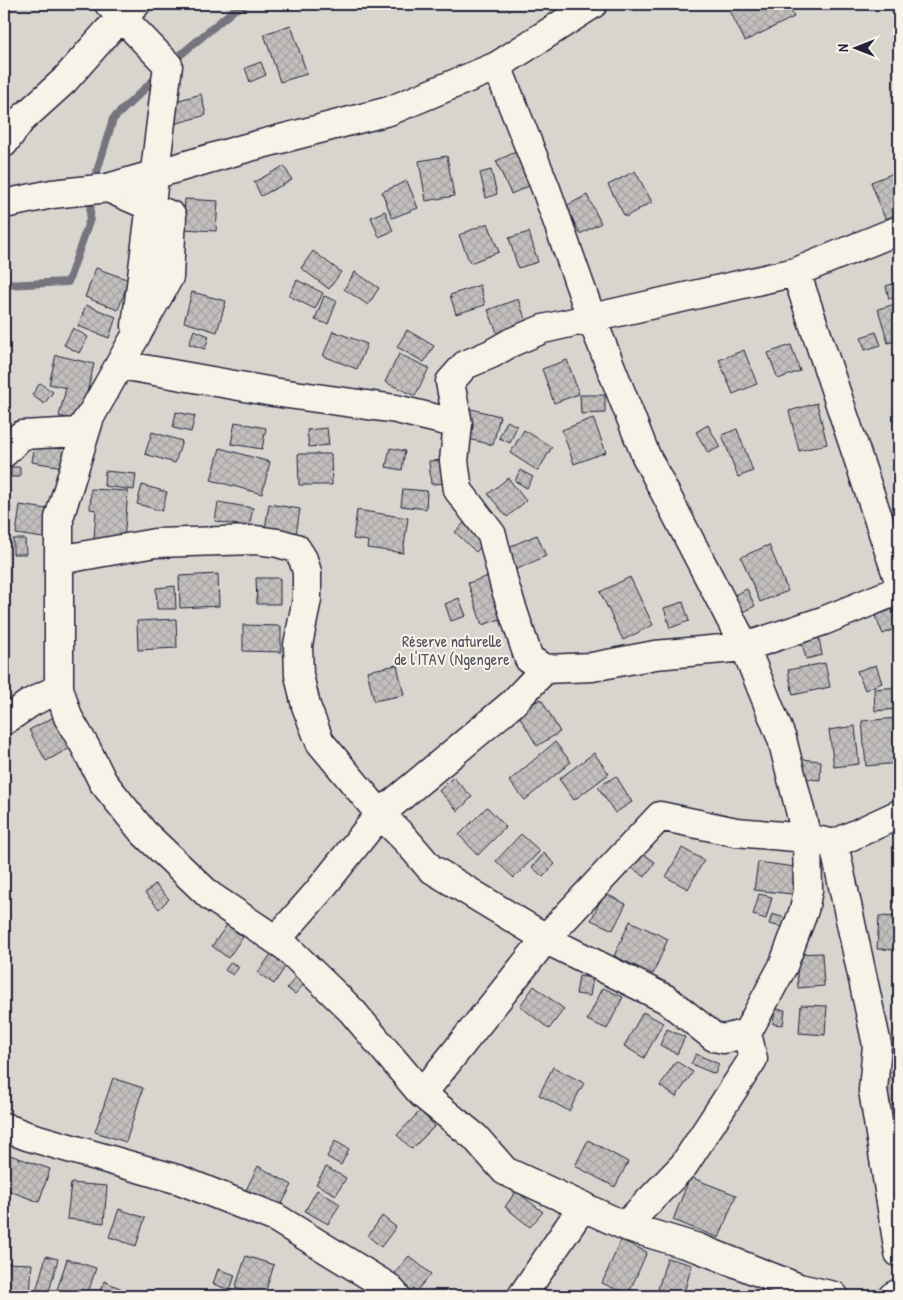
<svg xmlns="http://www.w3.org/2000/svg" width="903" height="1300" viewBox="0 0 903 1300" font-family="'Patrick Hand',sans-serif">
<defs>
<pattern id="building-cross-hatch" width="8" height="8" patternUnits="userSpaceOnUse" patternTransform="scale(1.25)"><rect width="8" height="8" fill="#c2bfbd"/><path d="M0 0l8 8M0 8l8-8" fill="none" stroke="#a6a4a3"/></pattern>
</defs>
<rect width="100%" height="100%" fill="#f7f3e8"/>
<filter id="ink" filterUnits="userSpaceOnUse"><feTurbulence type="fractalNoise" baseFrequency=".02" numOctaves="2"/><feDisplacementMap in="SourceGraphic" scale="10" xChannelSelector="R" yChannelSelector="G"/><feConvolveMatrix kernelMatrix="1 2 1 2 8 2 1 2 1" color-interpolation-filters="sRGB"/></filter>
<g filter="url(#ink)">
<!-- green -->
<path fill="#d8d5cf" stroke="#7d7c85" d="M4 4H899V1296H4Z"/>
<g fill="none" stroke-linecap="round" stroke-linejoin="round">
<!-- stream -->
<path stroke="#76747f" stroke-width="8" d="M172 62 235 9 246 4
M93 184 113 119 159 75
M4 285 68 282 90 219 91 195"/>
</g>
<!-- building -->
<path fill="url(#building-cross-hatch)" stroke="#22223b" d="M741 4H787L794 17 745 41 729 9Z
M291 25 307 74 280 82 264 34Z
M261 62 266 75 250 82 245 68Z
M201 94 206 115 174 124 168 103Z
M520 150 536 183 511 194 496 161Z
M447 156 454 196 426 201 419 161Z
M284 166 292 180 261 196 254 182Z
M491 170 497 194 486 198 480 173Z
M635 171 652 202 625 217 608 185Z
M899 171V214L885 219 871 182Z
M407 181 418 208 392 218 382 192Z
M587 195 601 223 580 234 566 206Z
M185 199 218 201 216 231 183 229Z
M385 211 393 231 379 237 371 217Z
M488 223 499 252 470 263 459 235Z
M529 232 538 262 518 268 509 238Z
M313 251 341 272 329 289 301 268Z
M96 268 129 280 118 310 85 297Z
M355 272 379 288 368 305 344 289Z
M297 280 323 293 315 309 289 296Z
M899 282V296L889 299 886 286Z
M480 285 485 305 456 314 450 295Z
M192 292 226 301 217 332 184 322Z
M324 296 337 301 328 324 315 320Z
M518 299 529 329 500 340 488 310Z
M899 303V340L888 343 878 309Z
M86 305 116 317 109 338 78 326Z
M73 328 88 337 79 353 64 345Z
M194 330 209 336 205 349 189 344Z
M407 330 434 346 424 362 397 347Z
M333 331 367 344 357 369 323 356Z
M876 332 881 345 865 350 861 337Z
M791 345 800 371 778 379 768 353Z
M744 350 757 384 733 394 719 360Z
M399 354 429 368 415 396 385 382Z
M56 355 94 364 80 421 59 416 66 388 49 384Z
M567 360 579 394 554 403 542 369Z
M40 383 53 392 44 404 32 395Z
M580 395H605V413L581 414Z
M817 403 827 444 799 451 789 411Z
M467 408 500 416 493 445 460 437Z
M176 412 195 416 191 432 173 428Z
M593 418 606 452 574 464 562 430Z
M507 421 517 426 510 443 499 438Z
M235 422 266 428 262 449 231 444Z
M708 425 720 447 708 453 696 432Z
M327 428 329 445 309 447 307 430Z
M737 429 753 471 738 477 722 435Z
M524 430 552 447 538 471 510 453Z
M152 432 182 441 175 463 145 454Z
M36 436 66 441 63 467 32 462Z
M220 448 270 462 262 494 211 480Z
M390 448 405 451 402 470 386 467Z
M298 454H331L332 485H299Z
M449 460 450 483 431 484 429 461Z
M11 467H20V477H11Z
M520 470 533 477 527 488 515 481Z
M105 471 136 474 134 490 104 486Z
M508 478 526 501 507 517 488 494Z
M142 485 167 492 162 511 137 504Z
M91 489 128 491 124 541 94 539 96 510 90 509Z
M403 489 427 491 426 509 401 506Z
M218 502 253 508 249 527 215 521Z
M269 504 300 509 295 541 264 535Z
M20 505 54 510 50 539 16 534Z
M357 510 408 518 403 553 367 548 368 541 353 539Z
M470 517 490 537 476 552 455 532Z
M537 535 546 556 515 570 506 548Z
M13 539H25L26 554H13Z
M769 545 788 591 760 602 741 557Z
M218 574 219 606 180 608 179 576Z
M495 574 510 616 482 625 468 583Z
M630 577 653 625 623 640 600 592Z
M256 578H280V604H257Z
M175 586 176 609H157L156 588Z
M747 589 755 606 734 616 726 599Z
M459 598 466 616 451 621 445 604Z
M683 602 689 621 670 628 664 608Z
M893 609 899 627 883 634 875 616Z
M176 619 177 648 138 650 137 621Z
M243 625 281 626V652L243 651Z
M819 638 822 655 806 659 802 642Z
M825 663 830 687 793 695 788 670Z
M397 665 404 695 374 701 367 671Z
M876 665 882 683 865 690 857 671Z
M899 687V709L875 711 874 689Z
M541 699 560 732 537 746 517 712Z
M54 717 70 748 46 761 29 730Z
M898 718 899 763 866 766 862 721Z
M855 726 859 764 834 767 829 730Z
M555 742 571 762 525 800 509 781Z
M594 753 609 774 574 800 559 779Z
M801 759 821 761 820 780 800 778Z
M616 776 632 802 615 813 598 787Z
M453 777 472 797 458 811 439 791Z
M487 807 506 827 478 855 459 835Z
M521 834 540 851 514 878 496 861Z
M682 848 704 860 688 889 666 877Z
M638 850 655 862 645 877 628 865Z
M544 853 555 864 543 877 532 867Z
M758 862 795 867 792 894 754 890Z
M155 884 169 899 159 909 145 893Z
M604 893 626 904 613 930 591 920Z
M759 894 772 897 766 919 753 915Z
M772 914 785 918 782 927 769 924Z
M879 916 899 917V950L877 949Z
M630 921 668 939 653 974 614 956Z
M227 925 243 937 228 958 212 946Z
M273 951 289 961 274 984 258 973Z
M822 953 824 986 798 988 796 954Z
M231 962 239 967 233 975 225 970Z
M579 976 593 978 590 996 576 994Z
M296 977 304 984 295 994 287 988Z
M534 986 564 1009 549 1029 520 1006Z
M603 988 623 997 607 1029 587 1020Z
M801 1005 827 1006 825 1035 799 1033Z
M775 1009 785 1010 783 1025 773 1024Z
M643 1012 663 1023 644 1058 624 1046Z
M667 1029 685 1037 677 1054 660 1045Z
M696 1054 719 1064 715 1074 691 1064Z
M676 1061 693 1072 676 1097 660 1086Z
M553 1067 584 1083 569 1111 539 1095Z
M885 1072H899V1105H885Z
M113 1078 143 1088 126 1142 95 1132Z
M420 1111 435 1126 412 1149 397 1135Z
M588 1140 628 1162 615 1187 575 1166Z
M335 1141 349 1149 341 1165 327 1157Z
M10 1155 50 1169 39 1202 4 1189V1173Z
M258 1166 292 1185 280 1207 246 1190Z
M326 1167 346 1178 336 1195 316 1184Z
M690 1177 736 1195 719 1238 673 1220Z
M71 1183 107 1186 104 1223 67 1219Z
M317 1190 340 1204 328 1224 305 1211Z
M516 1191 543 1212 530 1227 505 1207Z
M119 1209 145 1218 136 1246 109 1237Z
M382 1216 396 1227 381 1247 368 1236Z
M621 1240 647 1252 628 1295 602 1283Z
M46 1256 58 1259 48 1295 36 1291Z
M246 1256 274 1265 264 1296H259L235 1288Z
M409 1256 431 1274 412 1296H410L390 1279Z
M667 1258 692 1265 683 1296 658 1289Z
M67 1259 96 1268 87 1296H55Z
M4 1263 32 1264 30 1296H4Z
M218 1269 235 1275 230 1290 213 1284Z
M104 1281 131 1293 130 1296H98Z"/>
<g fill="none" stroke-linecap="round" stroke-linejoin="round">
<defs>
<path id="minor" d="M109 4 168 65 136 326
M4 143 21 120 64 81 108 31 136 4
M108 188 172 216 169 277 90 417 59 518V688L68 717 86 748 103 782 143 832 210 896 285 946 352 1011 422 1094 475 1137 505 1171 625 1226 698 1248 799 1288 834 1296
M796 272 899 581
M121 365 273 392 396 409 458 424 450 382 465 365 491 354 512 342 543 329 796 272 899 230
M458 424 454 461 458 490 492 535 505 587 529 659 545 669
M4 453 22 435 79 432 92 413
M59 560 155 543 256 540 278 543 296 548 303 559 307 572V599L298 645 299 675 306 706 320 742 380 814 406 840 430 868 557 945 666 999 714 1037 724 1039 747 1033 783 966 804 910 808 890 807 838 782 739 745 647 646 456 591 317 546 189 497 66
M4 721 30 703 59 688
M834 844 899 814
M276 940 318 892 380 814 512 704 545 669 592 667 655 655 745 647 823 621 899 590
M422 1094 547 937 660 816 736 832 807 838 834 844 877 1045 873 1090 899 1253
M4 1127 27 1136 180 1180 276 1218 388 1287 396 1296
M625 1226 684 1165 753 1059 747 1033
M522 1296 583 1206
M893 1296 899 1293"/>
<path id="trunk" d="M4 204 52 194 108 188 246 148 389 111 497 66 593 4"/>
</defs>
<!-- minor casing -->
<use href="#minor" stroke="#22223b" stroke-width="31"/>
<!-- trunk casing -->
<use href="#trunk" stroke="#22223b" stroke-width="31"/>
<!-- minor -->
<use href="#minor" stroke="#f7f3e8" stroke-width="28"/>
<!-- trunk -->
<use href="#trunk" stroke="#f7f3e8" stroke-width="28"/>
</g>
</g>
<g text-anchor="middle" stroke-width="4" stroke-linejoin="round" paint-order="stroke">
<!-- park labels -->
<g font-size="16" fill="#504f60" stroke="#f7f3e8">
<text x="452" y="647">Réserve naturelle<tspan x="452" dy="18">de l'ITAV (Ngengere</tspan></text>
</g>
</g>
<!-- margin -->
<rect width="903" height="1300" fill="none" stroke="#f7f3e8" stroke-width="20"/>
<rect x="10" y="10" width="883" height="1280" fill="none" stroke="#22223b" stroke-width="2" filter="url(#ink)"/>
<!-- north arrow -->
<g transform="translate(856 48) rotate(270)" stroke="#f7f3e8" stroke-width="4" paint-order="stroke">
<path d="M0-4L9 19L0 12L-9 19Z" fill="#22223b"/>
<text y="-8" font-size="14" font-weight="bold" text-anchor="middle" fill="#22223b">N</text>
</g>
</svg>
